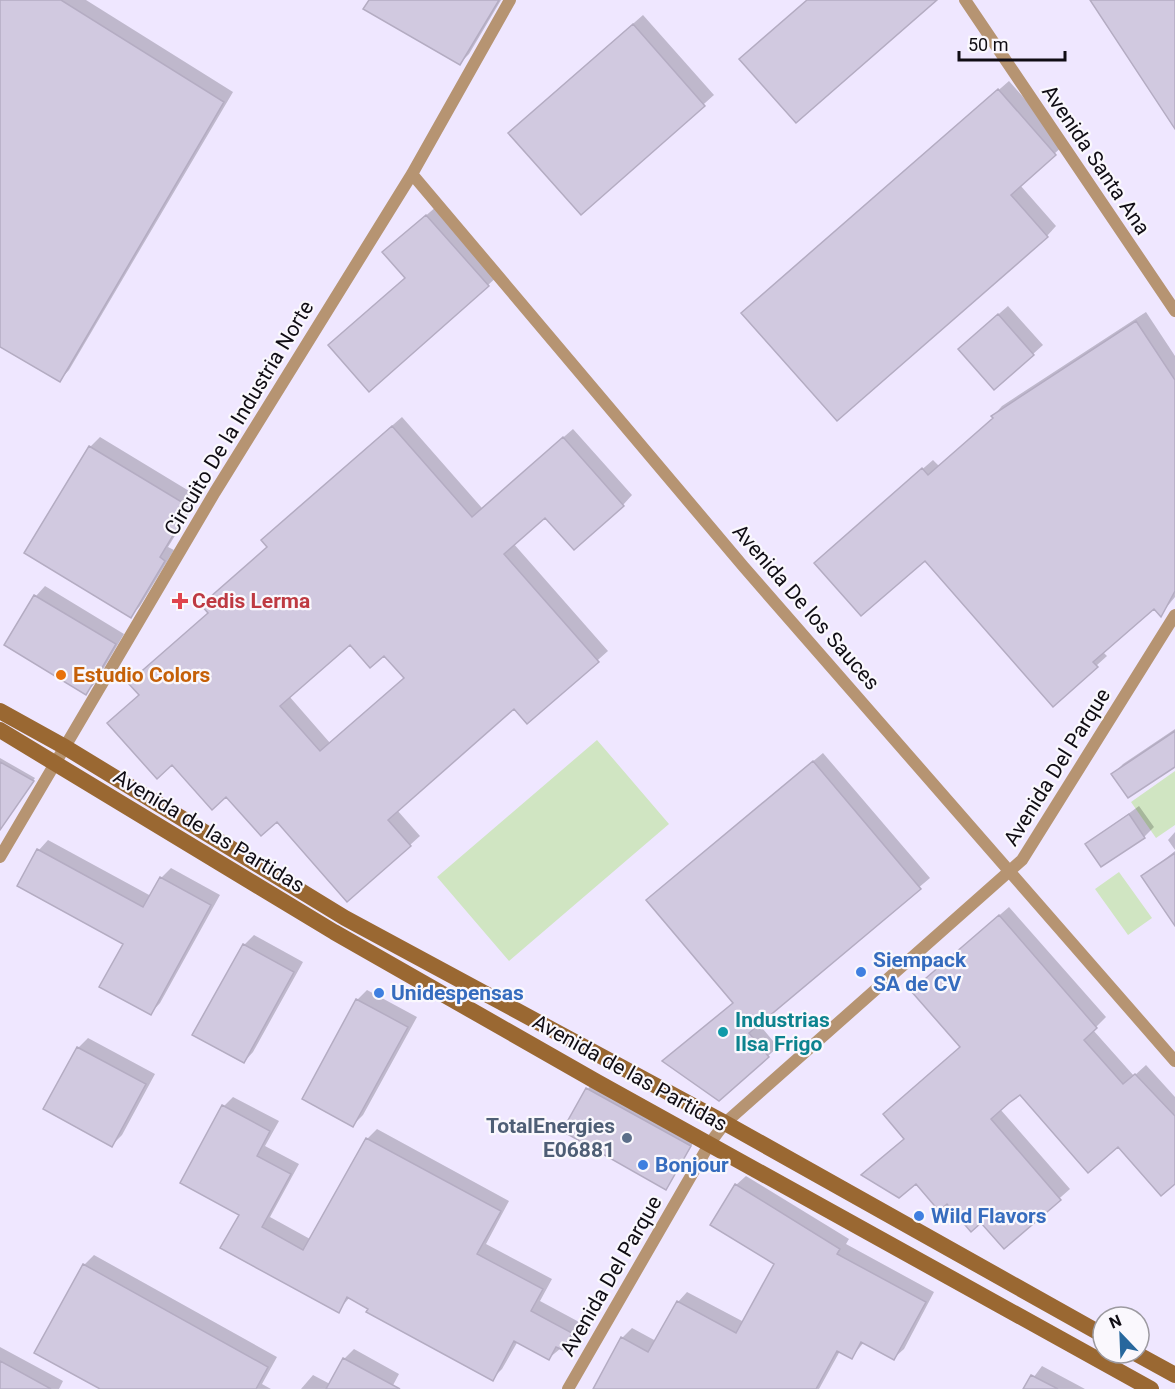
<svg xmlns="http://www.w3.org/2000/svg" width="1175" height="1389" viewBox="0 0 1175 1389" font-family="Roboto,sans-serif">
<rect width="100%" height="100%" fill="#efe7ff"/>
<!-- green -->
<path fill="#d0e5c2" d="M597 740 669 824 509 961 437 877Z
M1175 771V825L1156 838 1131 802Z
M1119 872 1152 918 1128 935 1095 889Z"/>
<!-- shadow -->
<path fill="#0003" fill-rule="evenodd" d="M0 0H86L233 92 69 370 60 380 0 345Z
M370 0H501L469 54 459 64Z
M643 15 714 95 581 213 520 123Z
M1009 81 1065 144 1020 185 1056 226 1047 236 753 304Z
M437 206 498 276 488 285 406 277 394 243Z
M1008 306 1043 345 1033 354 970 339Z
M1146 312 1175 356V597L1161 614 1154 606 1102 651 1107 656 1053 705 925 558 825 553 933 460 939 466 994 418 993 416 1002 406Z
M402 417 482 508 573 429 632 495 623 505 545 516 513 543 608 651 528 722 515 707 397 810 420 836 410 845 277 820 140 695 269 546 273 530ZM350 643 384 654 405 677 330 743 289 696Z
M100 437 199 497 168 547 174 550 140 606 131 616 90 447Z
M45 586 124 634 95 683 86 693 6 644 36 596Z
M1175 729V765L1113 774 1123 764Z
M823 753 930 878 758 1023 778 1047 768 1056 674 1052 734 1002 658 891Z
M0 758 35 778 0 829Z
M1139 806 1154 827 1144 837 1087 844Z
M1175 832V850L1168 840Z
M48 840 151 896 161 878 171 868 220 895 160 1003 151 1013 125 943 39 850Z
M1175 851V926L1143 877Z
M1009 907 1106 1017 1093 1030 1134 1076 1146 1065 1175 1097V1182L1118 1145 1020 1093 1000 1109 1070 1189 1004 1247 906 1138 962 1047 923 981Z
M254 935 303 962 253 1052 244 1062V945Z
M367 990 417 1017 363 1115 353 1125 357 1000Z
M88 1038 155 1074 122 1135 112 1145 78 1048Z
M590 1086 693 1143 668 1186 588 1089Z
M233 1097 279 1121 265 1146 299 1164 270 1217 310 1239 367 1139 377 1129 509 1201 486 1244 552 1279 540 1301 581 1323 572 1339 549 1358 518 1341 502 1369 492 1379 350 1297 338 1311 241 1214 224 1106Z
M746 1176 849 1239 846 1244 934 1292 904 1349 894 1358 864 1342 852 1357 840 1351 819 1389H595L622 1338 632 1328 656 1341 678 1302 687 1292 744 1322 776 1264 736 1185Z
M94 1255 277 1357 262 1384 271 1389H103L84 1265Z
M0 1347 63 1381 59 1389H0Z
M354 1349 399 1374 391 1389H301L313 1375 330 1384 344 1359Z
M1042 1366 1085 1389H1025Z"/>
<!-- building -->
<path fill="#d1c9e0" stroke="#b4acc2" stroke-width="1.5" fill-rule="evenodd" d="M0 0H61L224 102 60 382 0 347Z
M369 0H499L460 65 363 9Z
M807 0H937L796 123 739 59Z
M1090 0H1175V129Z
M633 24 705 106 581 215 508 133Z
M998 89 1056 155 1011 195 1048 237 837 421 741 313Z
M426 215 489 286 369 392 328 345 405 278 382 252Z
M998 314 1034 355 994 390 958 349Z
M1136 321 1175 380V591L1161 617 1154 609 1093 662 1098 667 1053 707 925 561 861 616 814 563 922 468 928 475 993 418 991 416Z
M392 426 472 517 563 437 624 506 574 550 545 518 504 554 599 662 527 724 514 709 388 820 411 846 347 902 277 822 261 836 226 797 212 810 172 765 157 779 107 723 139 695 128 683 208 613 201 605 267 547 261 540ZM350 645 370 668 384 656 404 678 320 751 280 706Z
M89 446 190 507 160 557 165 561 131 618 24 553Z
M34 595 116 644 86 695 4 645Z
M1175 731V767L1128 798 1111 774Z
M813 761 921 889 749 1033 769 1057 719 1101 662 1061 733 1003 646 900Z
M0 762 34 781 0 830Z
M1129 814 1145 838 1101 867 1085 844Z
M37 849 143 907 160 877 211 905 151 1015 99 987 123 944 17 886Z
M1175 853V926L1141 876Z
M999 915 1097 1028 1084 1040 1123 1084 1135 1074 1175 1116V1184L1161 1196 1118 1147 1088 1173 1020 1095 1009 1103 991 1119 1061 1200 1004 1249 981 1223 971 1232 947 1204 939 1211 916 1184 899 1198 861 1175 904 1139 883 1114 960 1047 911 991Z
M243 944 294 972 244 1063 192 1035Z
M356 999 408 1027 353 1127 302 1099Z
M77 1047 146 1084 112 1147 43 1109Z
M586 1088 691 1146 666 1190 562 1131Z
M222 1105 270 1131 257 1156 291 1174 262 1227 303 1250 366 1138 501 1211 477 1254 543 1289 531 1311 572 1333 563 1350 556 1347 549 1360 514 1341 493 1381 366 1312 368 1309 347 1297 339 1313 220 1248 239 1215 180 1183Z
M735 1184 840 1249 837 1254 926 1302 894 1360 861 1342 852 1359 837 1351 816 1389H593L621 1337 648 1352 677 1301 736 1333 774 1264 710 1225Z
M83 1264 268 1367 256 1389H100L34 1353Z
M343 1358 400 1389H326Z
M0 1361 51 1389H0Z
M1031 1375 1058 1389H1023Z"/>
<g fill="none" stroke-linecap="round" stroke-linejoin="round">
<!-- street -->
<path stroke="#b69472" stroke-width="12" d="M965 0 1175 311
M412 174 743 566 1175 1061
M0 857 215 492 412 174 510 0
M568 1389 710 1143 725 1123 1022 860 1175 615"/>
<!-- secondary -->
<path stroke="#9a6832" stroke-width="16" d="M0 711 65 747 345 918 725 1123 1103 1335
M0 730 334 932 597 1082 1151 1389
M1135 1353 1175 1375"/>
</g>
<!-- markers -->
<path fill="#e0444e" stroke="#faf8fd" stroke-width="2" d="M177 592h6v6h6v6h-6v6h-6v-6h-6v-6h6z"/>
<circle fill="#e8710a" stroke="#faf8fd" stroke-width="2" cx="61" cy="675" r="6"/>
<g fill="#3f7fe0" stroke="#faf8fd" stroke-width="2">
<circle cx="861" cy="972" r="6"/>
<circle cx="379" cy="993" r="6"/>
<circle cx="643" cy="1165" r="6"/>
<circle cx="919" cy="1216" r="6"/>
</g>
<circle fill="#0f9aa8" stroke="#faf8fd" stroke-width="2" cx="723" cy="1032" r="6"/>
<circle fill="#5c6f8a" stroke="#faf8fd" stroke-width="2" cx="627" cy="1138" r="6"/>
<g text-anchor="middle" stroke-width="4.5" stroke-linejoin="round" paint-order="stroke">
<!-- street labels -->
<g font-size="21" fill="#100d14" stroke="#faf8fd">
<text transform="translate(1096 160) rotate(56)" y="7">Avenida Santa Ana</text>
<text transform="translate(239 418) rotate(-59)" y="7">Circuito De la Industria Norte</text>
<text transform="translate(806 607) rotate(49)" y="7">Avenida De los Sauces</text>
<text transform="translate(1057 767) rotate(-58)" y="7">Avenida Del Parque</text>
<text transform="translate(209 831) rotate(31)" y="7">Avenida de las Partidas</text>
<text transform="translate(630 1073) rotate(29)" y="7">Avenida de las Partidas</text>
<text transform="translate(611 1276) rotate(-60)" y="7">Avenida Del Parque</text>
</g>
<!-- health labels -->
<g font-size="21" font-weight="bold" fill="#be3a42" stroke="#faf8fd" text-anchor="start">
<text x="192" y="608">Cedis Lerma</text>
</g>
<!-- food labels -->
<g font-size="21" font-weight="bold" fill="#c56008" stroke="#faf8fd" text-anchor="start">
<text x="73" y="682">Estudio Colors</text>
</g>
<!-- shop labels -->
<g font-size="21" font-weight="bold" fill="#366cbe" stroke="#faf8fd" text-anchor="start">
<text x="873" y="967">Siempack<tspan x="873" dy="24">SA de CV</tspan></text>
<text x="391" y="1000">Unidespensas</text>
<text x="655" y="1172">Bonjour</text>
<text x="931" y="1223">Wild Flavors</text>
</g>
<!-- culture labels -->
<g font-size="21" font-weight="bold" fill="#0d838f" stroke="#faf8fd" text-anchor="start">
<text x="735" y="1027">Industrias<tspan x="735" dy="24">Ilsa Frigo</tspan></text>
</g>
<!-- service labels -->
<g font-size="21" font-weight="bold" fill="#4e5e75" stroke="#faf8fd" text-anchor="end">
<text x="615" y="1133">TotalEnergies<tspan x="615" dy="24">E06881</tspan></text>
</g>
</g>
<!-- north arrow -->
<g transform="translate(1121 1335) rotate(337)"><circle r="28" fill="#faf8fd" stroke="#9c9aa0" stroke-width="1.5"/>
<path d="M0-4.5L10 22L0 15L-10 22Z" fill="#27679d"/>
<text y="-9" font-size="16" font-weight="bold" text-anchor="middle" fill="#100d14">N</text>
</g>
<!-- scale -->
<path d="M959 51v9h106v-9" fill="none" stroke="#100d14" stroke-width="3"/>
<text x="968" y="51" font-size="18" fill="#100d14" stroke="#faf8fd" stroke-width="4.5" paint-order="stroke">50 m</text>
</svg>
